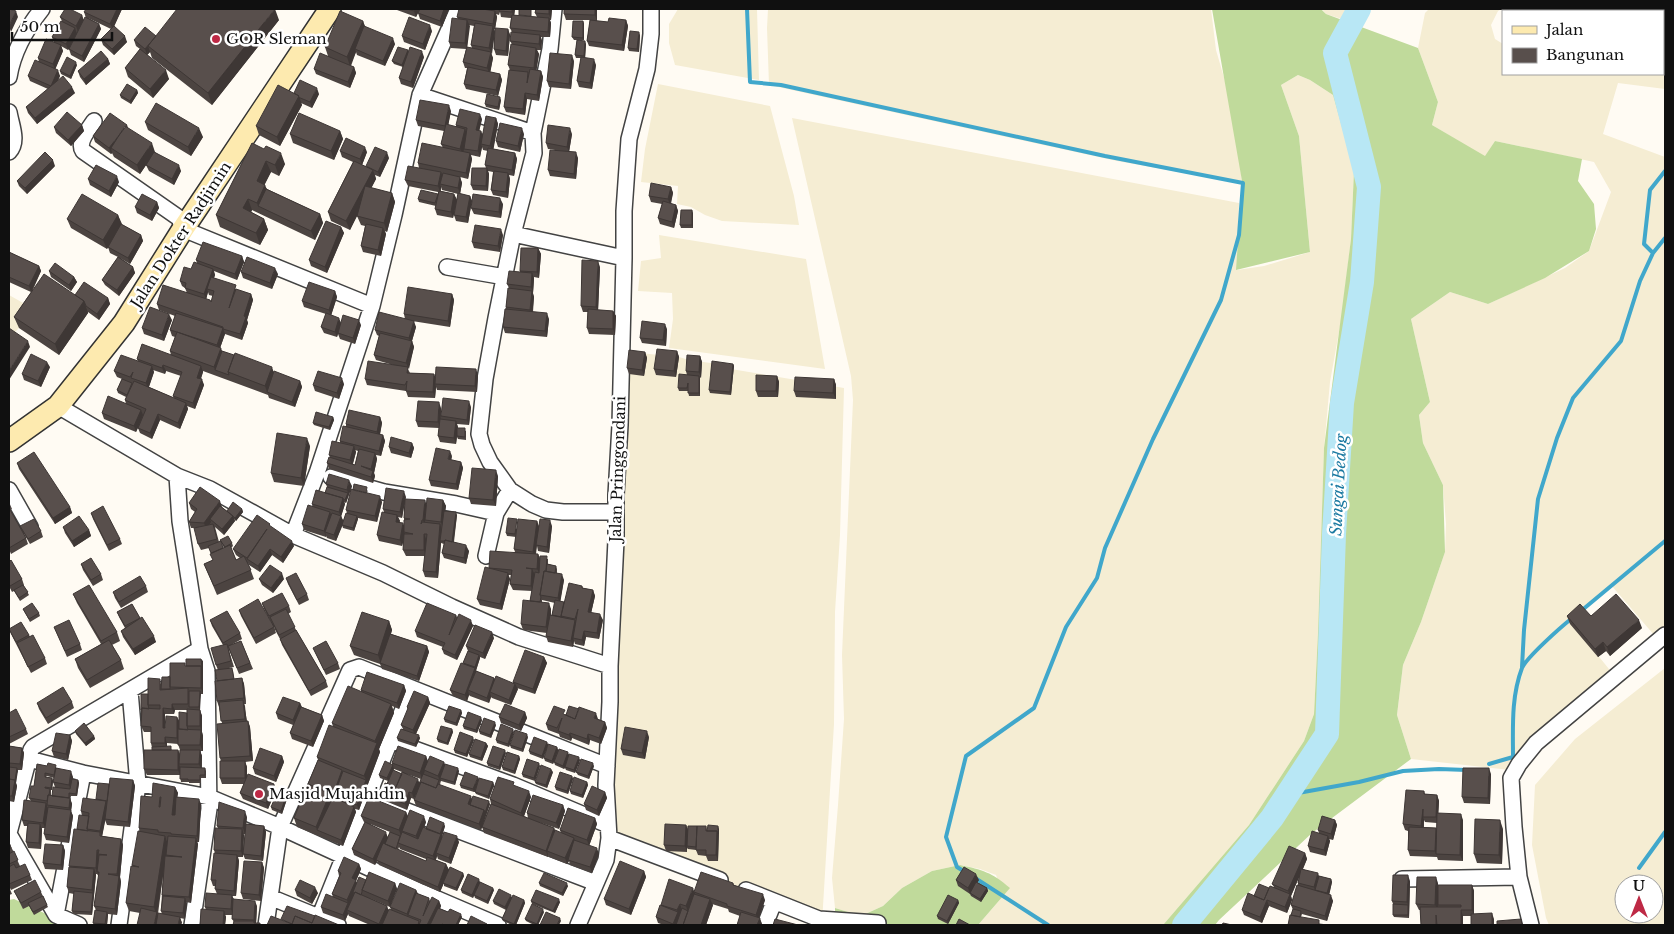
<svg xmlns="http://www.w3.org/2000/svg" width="1674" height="934" viewBox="0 0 1674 934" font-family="'Libre Baskerville',serif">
<rect width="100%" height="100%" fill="#fffbf3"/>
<!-- farmland -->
<path fill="#f5edd3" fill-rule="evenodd" d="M678 9H757L759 80 675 65 669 43V24Z
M768 9H1211L1216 50 1225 81 1235 128 1242 181 1185 173 1117 161 769 85 767 28Z
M1322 9H1354L1345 20 1326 14Z
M1429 9H1502L1498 11 1491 25 1495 39 1503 44V74H1663V11H1607V9H1665V89L1618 83 1603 134 1665 157V639L1661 643 1611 585 1571 622 1617 679 1537 746 1519 771 1411 759 1397 715 1403 665 1421 622 1445 552 1446 524 1443 485 1423 443 1419 415 1430 402 1411 319 1450 292 1488 304 1565 268 1589 251 1611 192 1594 162 1495 141 1485 157 1432 125 1438 102 1418 48 1425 13Z
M1298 75 1310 80 1333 95 1354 170 1351 239 1342 315 1330 382 1324 448 1318 633 1314 714 1304 741 1249 825 1163 925H978L1004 895 996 875 980 869 960 865 932 871 902 888 883 906 861 916 835 908 832 878 838 805 844 719 842 655 853 400 851 376 792 118 1239 203 1237 270 1264 266 1310 252 1299 136 1281 85Z
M658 84 770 106 794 196 799 225 722 221 705 215 691 207 677 204 678 186 641 182 645 149Z
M659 235 806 259 825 369 669 348 673 319 672 293 638 291 641 261 661 258Z
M9 295 32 308 19 328 9 338Z
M621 351 659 355 678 360 679 357 689 360 725 365 713 366 844 388 840 535 835 612 834 724 822 923 718 879V875L645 842 643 851 609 838Z
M1665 668V925H1549L1546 918 1532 845 1535 785 1575 739ZM1624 884H1654V914H1624Z"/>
<!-- forest -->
<path fill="#c0da9b" d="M1212 9H1321L1326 14 1418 48 1438 102 1432 125 1485 156 1495 141 1582 159 1578 181 1594 204 1596 229 1589 251 1545 278 1488 304 1450 292 1411 319 1430 402 1419 415 1423 443 1443 485 1445 552 1421 622 1403 665 1397 715 1411 759 1312 833 1219 920 1215 925H1163L1249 825 1304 741 1314 714 1318 633 1324 448 1351 239 1354 170 1333 95 1310 80 1298 75 1281 85 1299 136 1310 252 1236 270 1242 181Z
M960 865C983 870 991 872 1010 888L978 925H835V908L861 916 883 906 902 888 932 871Z
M14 899 70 925H9V900Z"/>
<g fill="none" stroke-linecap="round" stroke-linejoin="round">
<!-- stream -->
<path stroke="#40a7cb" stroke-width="4" d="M747 9 750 82 781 85 1105 156 1243 183 1239 235 1221 300 1153 439 1105 548 1097 578 1066 627 1034 708 966 756 946 837 957 867 965 872
M1653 253 1644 244 1650 190 1665 171
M1581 611 1665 541
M1522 667 1524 630 1538 499 1557 438 1573 398 1621 341 1640 281 1653 253 1665 238
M1489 764 1513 757C1513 728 1511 697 1522 668 1527 657 1561 627 1571 619
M1287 795 1359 782 1403 771 1439 769 1467 770
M1639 868 1665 832
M975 878 1048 925"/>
<!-- river -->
<path stroke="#b8e7f5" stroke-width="24" d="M1184 925 1272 818 1327 734 1334 534 1342 403 1362 282 1369 187 1335 53 1359 9"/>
<defs>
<path id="minor" d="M9 77C13 52 26 29 42 9
M420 95 533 133 534 153 513 234 496 318 485 379 479 434 482 445 490 462 510 490 532 504 546 510 563 512H616
M9 112C11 125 19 141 9 152
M94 121C89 129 77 142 83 151L179 218 183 229 372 306
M533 133 550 49 554 9
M513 234 624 258
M447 267 505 277
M58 406 177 476 210 489 293 535 383 573 452 607 519 637 610 666
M177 476 180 521 200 649 207 671 209 809 192 925
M331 477 384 492 456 504 496 513
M9 490 30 527
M293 535 317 473 372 306 394 215 420 95 458 9
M486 556 496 513 510 490
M390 740 513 785 608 825
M29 759 83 773 209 797 280 827 421 892 498 925
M368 796 596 883
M9 833 31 750 33 747 200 649
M9 834 56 915 79 925
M609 838 720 880
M1402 879 1519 877
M746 890 819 919 878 923
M270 897 338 925
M56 915 83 773
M319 918 411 689
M119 925 138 784 130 691
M266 925 280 827 350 670 359 667 607 766
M578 925 606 860 609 838 606 785 610 702V666L616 540V495L620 425 624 258V211L629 139 647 69 651 34V9
M765 925 774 902
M1531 925 1519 877 1514 827 1511 778 1519 764 1536 743 1665 635"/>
<path id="secondary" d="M9 441 58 406 124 323 183 229 330 9"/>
</defs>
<!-- minor casing -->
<use href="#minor" stroke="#434343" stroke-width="18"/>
<!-- secondary casing -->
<use href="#secondary" stroke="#323232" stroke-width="24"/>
<!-- minor -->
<use href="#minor" stroke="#fff" stroke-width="15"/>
<!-- secondary -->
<use href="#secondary" stroke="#fdeaaf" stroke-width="21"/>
</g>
<!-- wall -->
<path fill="#4c4441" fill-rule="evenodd" d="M122 9 114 26 127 42 114 55 103 45 101 39 111 29 88 18 99 24 101 29 84 62 71 55 69 49 68 50 61 46 63 51 55 69 60 76 57 82 75 93 37 124 28 113 26 107 48 89 30 81 28 76 39 62 38 58 54 43 52 37 62 21 60 17 82 15 83 20 86 18 84 12Z
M397 9H420L416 17 397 10Z
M420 9H449L442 27 420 19 418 13Z
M485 9H515L514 15 537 17 535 13 536 9H552L551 20H550L551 23 550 37H541L542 41 541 50H537L539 54 536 70 541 71 543 77 539 101 527 99 525 115 506 112 504 107 510 70 508 65 512 44 510 41 512 32 510 28 511 18 501 17 500 12 499 15 496 14 497 17 495 29H494L495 32 508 29 510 35 508 56 496 55 494 49 495 33 491 54 493 58 490 72 500 74 502 80 498 96 466 89 464 84 467 68H465L463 62 466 49 451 48 449 42 458 19 457 17 486 9ZM469 25 474 26 471 45 472 48 467 47Z
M564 9H597V21L608 22 626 20 628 26 624 51 589 46 587 41 590 20H566L564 14Z
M620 9H634V10Z
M279 20 212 105 152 58 150 52 147 55 169 79 153 98 128 77 125 68 140 49 136 46 134 40 156 36Z
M363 21 365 27 395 44 385 66 357 55 356 52 351 66 354 67 356 73 350 88 316 74 314 69 328 56 325 47Z
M583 21 584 24V40H578L586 44 585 58 596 65 592 89 579 87 577 81 581 58H576L575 55 577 40H574L572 37Z
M432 31 425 50 404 42 402 36Z
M640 35 639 52 629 51 628 48Z
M408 50V52L424 57 413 88 401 84 399 78 403 67 394 64 392 61Z
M108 59 110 64 86 85 80 77 78 71Z
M574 61 571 89 549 87 547 81Z
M77 65 71 79 61 74 60 71Z
M137 90 138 93 131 104 121 98 120 95Z
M294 93 319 94 312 108 301 103 302 105 280 146 259 135 256 126Z
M501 100 499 110 486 107 485 104Z
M451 111 448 125 456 127V125L482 119 479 131H481L482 134 496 118 498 124 493 149 515 153 517 159 514 176 509 175 510 179 508 198 493 195 491 190 493 172 488 171 489 174 488 191 473 190 471 185 486 168 485 165 488 151 483 150 482 147 480 157 471 155 472 159 468 179 460 177 462 183 460 194 470 196 472 201 468 223 456 221 454 215 458 194 442 190 441 187V191L454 194 457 200 453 218 437 215 435 209 436 206 419 202 418 199 438 194V192L408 186 405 180 419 168 418 163 443 148 441 144 444 131 418 126 416 120Z
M145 122 203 137 191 156 148 130Z
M82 125 84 131 71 146 56 133 54 127Z
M340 131 343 139 334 160 293 143 290 134Z
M524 134 520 152 498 147 496 141Z
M572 134 569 152 578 158 576 179 550 176 548 170 555 150 548 149 546 143Z
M93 136 155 152 181 171 174 185 149 171 146 165 148 162 140 174 114 157 112 153 111 154 95 142Z
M252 143 285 164 279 176 271 172 264 185 267 189 320 214 323 223 315 240 252 210 251 212 264 219 268 230 260 245 220 227 216 215Z
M340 151 367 152 362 165 366 167 389 158 380 177 375 175 376 179 371 188 392 193 395 202 387 232 385 231 386 234 381 256 363 252 361 246 365 226 361 225 357 216 358 213 350 230 331 221 328 212 353 162 342 157Z
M55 166 27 194 19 186 17 181Z
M88 179 119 182 111 197 90 185Z
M671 187 673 193 671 204 676 205 678 211 674 228 660 224 658 218 662 204 651 202 649 196Z
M157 202 159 208 152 221 137 213 135 207Z
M503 204 501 218 474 214 471 208Z
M693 213V228H681L680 225Z
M118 215 121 224 141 235 143 241 130 264 120 258 133 267 135 273 119 296 105 285 102 280 118 257 110 253 108 247 107 249 71 228 67 219Z
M341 227 344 233 327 273 311 266 309 260Z
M503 235 500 252 474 248 472 242Z
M538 248 541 254 539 278 534 277V279L533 293 534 297 533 312 549 319 547 337 505 333 503 327 506 309V307L509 288 507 284 520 272V271Z
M9 252 39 266 41 271 32 292 108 298 110 304 99 320 88 312V313L59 355 19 328 14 317 31 292 9 282Z
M242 256 244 262 237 280 214 271 215 275 214 278 238 290 251 294 253 300 247 320 248 323 242 340 225 334 220 348 222 351 274 372 300 381 302 387 295 407 269 398 268 395 203 371V372L201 379 204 385 195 409 187 406 188 409 180 429 160 420 152 439 140 433 138 428 136 432 104 419 102 413 126 404 125 400 126 397 118 393 117 390 122 379 117 377 114 371 138 361 137 359 171 355 170 351 175 337 172 336 170 330 175 316 159 310 157 304 187 293 185 288 182 286 180 281 197 263 196 260ZM208 292 209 295 213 296 211 302 206 299ZM153 370 165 374 166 371 181 376 173 396 174 398 149 387 154 372Z
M600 267 598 310 613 311 616 316 615 335 589 334 587 328 588 312H583L581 306Z
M49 271 74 277 77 282 71 291 51 277Z
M241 272 278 274 272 289 243 278Z
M335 291 337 297 331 315 341 323 361 325 355 344 340 339 338 334 337 337 324 333 321 327 326 314 304 307 302 301Z
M452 294 454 300 450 327 412 321 416 327 412 341 414 347 408 369 410 373 434 374 435 377 478 375 477 392 437 390 436 387 435 398 408 397 406 391 367 385 365 379 393 365 376 360 374 355 379 336 377 335 375 330 405 319 404 314Z
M172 320 164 341 144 334 142 328Z
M667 329 666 346 642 343 640 338Z
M677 351 679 357 676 377 656 375 654 369Z
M645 352 647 358 644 376 629 374 627 368Z
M700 356 702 362 701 378 700 377V396H689L688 391H679L678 388 687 375 686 371Z
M733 364 734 366 731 395 710 393 709 390Z
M50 367 41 387 24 380 22 374Z
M777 376 779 382 778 397H758L756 391Z
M834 379 836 385V399L796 397 794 391Z
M344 384 339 399 315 391 313 385Z
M471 407 469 425 457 424 458 428 466 431V440L458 439 457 437 456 444 440 442 438 436 439 428 418 427 416 421 441 408V416Z
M333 417 334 420 330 430 314 425 313 423Z
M380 417 382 423 380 435H383L385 441 381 456 376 455 377 459 374 473 375 476 373 483 329 469 327 463 330 457 329 455 340 443V441L346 426V424ZM355 450 358 451 355 465 353 464 356 452Z
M412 443 414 448 411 458 391 453 389 447Z
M310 446 304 486 274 482 271 473Z
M452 456 451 460 461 462 463 468 458 490 431 486 429 480Z
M17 463 70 507 72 513 55 524 19 469Z
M498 476 496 506 471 504 469 498Z
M326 484 352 486 346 503 344 502 345 504 341 516 343 521 347 513 346 510 368 490 367 493 382 502 377 522 358 518V519L354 531 343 528 342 525 336 541 327 538 326 536V537L304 530 302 524 313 507 312 504 325 493 327 487Z
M406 497 405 499 426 505 443 500 446 506 445 511 457 515 454 542 469 551 466 564 444 558 442 553 444 544 441 543 438 578 425 577 423 571 425 556H406L403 550 404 539 402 546 379 541 377 535 384 512 383 509ZM405 499 404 518V526L399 522 400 521 398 517 402 518Z
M9 502 12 509 10 510 26 538 28 544 11 554 9 549Z
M189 503 222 507 227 511 242 509 243 512 236 521 234 519 235 521 224 535 215 527 219 542 223 548H224L220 540 232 543 233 546 231 548 236 560 240 558 236 555 233 549 271 527 294 546 283 563 272 555 260 572 249 565 248 563 254 579 217 595 204 564 213 560 211 553 209 548 201 550 198 544 196 528H191L189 522 195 512 191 509Z
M91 513 120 539 122 544 109 551 93 519Z
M537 521 539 527 552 526 549 553 538 551 537 546 536 554H538L540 558 548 559V564L556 566 557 569V573L564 580 560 601 564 602 582 586 583 588 593 590 595 596 591 613 603 620 599 639 586 637 584 646 575 644 574 641 573 647 548 642 546 636 547 633 523 630 521 624 530 601 532 591 513 590 510 584 511 575H508L510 579 502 610 480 605 477 599 489 568 515 552 514 549 516 537 507 536 506 533ZM542 600 555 603 552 615H551V609L542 602Z
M20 526 41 531 43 537 30 544 23 532Z
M63 527 89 530 91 536 74 547 65 533Z
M9 562 22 579 24 585V586L29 595 20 601 14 591 12 592 9 586Z
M81 564 101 574 103 580 93 586 83 570Z
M286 578 307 594 309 600 299 605 288 584Z
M259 579H284L273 593 262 585Z
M146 586 148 592 121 608 115 598 113 592Z
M73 594 117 632 120 641 112 645 121 660 124 669 90 688 78 668 75 659 101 644 77 603Z
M262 603 289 606 291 612 288 614 296 630 326 681 328 687 311 696 282 645 280 639 264 609Z
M132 604 140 618 156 642 135 655 123 637 121 631 125 628 119 617 117 612Z
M23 609 39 613 40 616 30 622Z
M239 610 274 627 276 633 256 644 241 616Z
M456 615 457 617 473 626 457 660 444 654 442 649 443 647 417 637 415 631Z
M1567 616H1591L1642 628 1610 656 1606 651 1598 657 1570 624Z
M210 620 240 633 242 639 231 645 241 641 253 669 239 674 228 647 234 667 229 668 233 671 234 679 242 678 244 684 246 704H244L247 721H248L250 727 253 761 245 762 247 767V776L274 784 276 790 268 809 243 799 240 793 244 784H222L220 778 221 761 220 758 222 723 219 707 217 701V681L218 670 216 665 223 645 212 626Z
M389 621 392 630 391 634 427 646 429 652 419 681 382 669 380 664 354 655 350 646Z
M54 627 80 644 82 650 67 657Z
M9 629 29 635 45 658 47 664 31 673 11 634Z
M494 638 485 659 480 657V658L476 671 494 678 495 679 513 683V682L544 657 547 663 535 694 517 688 518 689 511 705 492 698 491 697 489 703 470 696 469 695 467 701 453 696 450 690 464 664 463 663 468 651 466 646Z
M313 648 338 663 340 669 326 675Z
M203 661V694H200V710L202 716V732L203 736V751H200L202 756V768H205L206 771V778H201V783H189V782H181L180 775H147L144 769 152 750V748L151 743V732H144L141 726V710L148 694 162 682 186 666ZM175 710H187V713L179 721 165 728V714H174ZM167 743 178 744 180 750V754L178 750H172L167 746Z
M404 685 406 691 399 709 392 706 394 713 379 749 380 752 368 784V785L359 810 355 809 356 812 343 846 297 827 294 818 318 760 317 757 333 727 332 723 361 691V690Z
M428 697 430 703 416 734 420 738 416 747 398 741 397 738 403 729 401 725 408 710 407 707Z
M72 702 74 708 48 724 39 709 37 703Z
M300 703 302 707 322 715 324 721 313 747 292 739 290 733 293 725 278 719 276 713Z
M461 710 462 713 457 726 445 722 444 719Z
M525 712 527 718 521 731 501 723 499 717Z
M9 713 26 729 28 734 9 744Z
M566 714 598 719 605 722 607 728 601 744 590 740 589 745 572 738 571 741 560 737 559 734 548 730 546 724Z
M482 720 477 733 464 729 463 726Z
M496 725 491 738 480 734 479 731Z
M452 729 453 732 448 745 438 742 437 739Z
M75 731 94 736 95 739 86 746 76 734Z
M514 732 509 747 497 743 496 740Z
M70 735 72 741 68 760 54 757 52 751Z
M528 737 523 752 511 748 510 745Z
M649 737 645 759 623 755 621 749Z
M474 740 467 757 455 753 454 750Z
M547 742 548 745 543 759 530 754 529 751Z
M486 743 488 746 482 761 470 757 469 754Z
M9 746 22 748 24 753 22 770H17L16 783 17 786 14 802 9 801Z
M557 747 558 750 580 760 575 773 566 770 565 768 564 769 555 765 554 762 553 764 545 761 544 758Z
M506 753 500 770 488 766 487 763Z
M282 756 284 762 276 782 255 774 253 768Z
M426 756 428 761 444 762 445 765 459 771 455 785 441 781V780L440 785 472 799 490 804 481 830 416 806 414 800 418 790 414 799 411 798 407 810 383 800 381 794 388 781 380 778 379 775 392 765V763ZM394 769 402 772V774L393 770ZM406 774 421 779 420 783Z
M519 756 520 759 515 774 503 770 502 767Z
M37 764 57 768 73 777V779L78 780 79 783 77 796H70V798L72 804 71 811 73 816 69 843 46 840 44 834 45 828H42V830L41 849 28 848 26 842 27 826H24L22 820 31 801 29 798 34 786ZM47 776 54 778 53 782 55 787 52 796H51V790H52L53 781 52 778 46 777Z
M540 766 535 781 523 777 522 774Z
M594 766 589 779 578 775 576 772Z
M553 772 547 788 536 784 535 782Z
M1491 774 1490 804 1464 803 1462 797Z
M572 776 573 779 568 794 556 790 555 787Z
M133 780 135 786 130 827 107 825 105 820 102 836 121 839 123 845 120 877 121 882 117 915 108 914 107 925H94L93 923 96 910 94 906 99 877 97 874H96L92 915 73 914 72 911 74 894 69 893 67 887 69 866 77 829 82 816 81 811 96 799 109 784Z
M493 782 494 785 489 799 476 794 475 792H474L461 788 460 785Z
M587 782 588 785 583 798 571 794 570 791Z
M515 786 531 797 524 816 528 818 527 813 563 805 565 811 559 829 538 822 554 828 555 831 561 833 560 830 595 818 597 824 589 846 599 854 592 873 570 865 569 861 567 864 549 857 548 855V857L484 833 482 827 491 804 490 799Z
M175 787 178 793 177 797 201 804 199 842H197L198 844 191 903 186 902 185 919 180 918 182 923 140 913 129 911 126 903 132 865 140 832 139 828 152 797ZM163 875 161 911 162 914H158Z
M1424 791 1425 794 1437 795 1439 801 1438 813 1463 820V861L1438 860 1437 857 1410 856 1408 850V831L1405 830 1403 824ZM1424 820 1425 822 1437 823V831L1436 828 1424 827Z
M605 792 607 798 599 816 586 810 584 804Z
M286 796 287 799 282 814 272 810 271 807Z
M406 812 408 816 426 822 424 828 426 829 445 826 442 836V837L459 842 451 864 438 859 437 856 436 860 446 864 449 870 463 873 464 876 457 891 444 886V883L440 892 379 865 377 861 375 865 354 855 352 849 365 822H364L361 816ZM370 824 390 832 388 837ZM399 847 400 849 426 859V861L398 850Z
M247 817 246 824 264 826 266 832 263 861 245 859 243 854V857H238L239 861 236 896H232L234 899 257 906 256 923 234 922 232 919V915H225L226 917 225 925H200L206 910 205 907 217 894 215 889V886H213L211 880 215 853 214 850 218 828 217 826ZM243 834H245L243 851 244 835Z
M1335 820 1337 825 1333 840 1329 839 1330 841 1326 856 1310 852 1308 846 1319 833 1318 830Z
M686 825 688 829 706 826 707 830 719 829 718 861H708L706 856 698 855 696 850 688 849 687 848V852L666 851 664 845Z
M1503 829 1502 864 1477 863 1474 854Z
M9 842 20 866 30 875 32 880 11 890 9 886Z
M63 845 65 851 63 870 45 869 43 863Z
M1305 853 1307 859 1303 869 1319 876 1331 879 1332 882 1329 894 1333 901 1327 921 1302 914 1301 917 1288 925 1293 910 1291 905 1298 885V883L1299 877 1291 896 1292 900 1287 913 1269 906 1262 923 1244 915 1242 910 1254 896 1269 888 1274 887 1272 884Z
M262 862 264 868 261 901 243 899 241 893Z
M359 864 361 869 356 881 357 883 366 880 395 883 397 889 390 907 367 897 387 906 388 910H391L390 907 416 890 418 894 429 898 430 901H439L441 906 440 909 448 912 462 917 458 925H370L349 916 348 914 345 921 323 913 321 907 333 897 332 894 339 876 338 871Z
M644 871 646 877 631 915 606 905 604 899Z
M956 880H979L977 882 987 888 988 891 981 902 971 896 970 894 958 886Z
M1410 881 1409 918 1394 917 1393 915V904L1392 901Z
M480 882 494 890 488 904 475 898 474 895 473 898 462 893 461 890Z
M539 883 568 886 563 896 540 886Z
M733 883 734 885 765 900 759 918 762 924 729 912 728 909 712 904 713 905 706 925H664L658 923 656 917 661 906V905L694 892Z
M1438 883V885H1472L1474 891V914L1494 919 1471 916H1463V925H1421L1420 910H1419L1416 904Z
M9 887 12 894 9 895Z
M295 890 318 893 312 904 297 896Z
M14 891 41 892 48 907 34 915 29 906 23 909Z
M512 897 524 900 525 903 516 925H512L503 921 502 919 506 910 494 904 493 901Z
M958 900 959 903 948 924 938 919 937 916Z
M531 901 560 902 555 913 532 904Z
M544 912 538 925H534L526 921 525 919Z"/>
<!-- shaded-wall -->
<path fill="#3e3735" d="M117 9H122L113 29 110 24Z
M275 9 279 20 212 105 208 93Z
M415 9H420L416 17 414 11Z
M444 9H449L442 27 440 21Z
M512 9H515L514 18 512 12Z
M549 9H552L551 20 549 14Z
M595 9H597V21L595 15Z
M16 11 18 17 11 32 9 26Z
M495 11 497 17 495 29 493 24Z
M82 15 84 21 78 32 76 26Z
M549 18 551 23 550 37 548 32Z
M467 20 470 26 467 49 465 43Z
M626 20 628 26 624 51 622 45Z
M363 21 366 29 355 49 356 52 350 66 347 57Z
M583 21 584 24V40L583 38Z
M99 24 101 29 84 62 82 56Z
M430 25 432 31 425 50 423 44Z
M493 26 495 32 492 54 489 48Z
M75 28 77 34 68 50 66 44Z
M508 29 510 35 508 56 506 51Z
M639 32 640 35 639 52 637 49Z
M540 35 542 41 541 50 539 44Z
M125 36 127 42 114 55 112 49Z
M393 38 395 44 385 66 383 61Z
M585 41 586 44 585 59 584 56Z
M61 45 63 51 55 70 53 64Z
M148 46 150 52 147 55 145 49Z
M536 48 539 54 536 74 534 68Z
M408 50 409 53 403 68 402 65Z
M422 51 424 57 413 88 411 82Z
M491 52 493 58 490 74 487 68Z
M572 55 574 61 571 89 569 84Z
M108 59 110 64 86 85 84 79Z
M594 59 596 65 592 89 590 83Z
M76 62 77 65 71 79 70 76Z
M354 67 356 73 350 88 348 82Z
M58 70 60 76 53 91 51 86Z
M166 70 169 79 153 98 150 89Z
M541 71 543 77 539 101 537 95Z
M500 74 502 80 498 96 496 90Z
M72 87 75 93 37 124 35 118Z
M317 88 319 94 312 108 310 102Z
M137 90 138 93 131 104 130 101Z
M525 93 527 99 525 115 523 109Z
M299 96 302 105 280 146 277 137Z
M500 97 501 100 499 110 498 107Z
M449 105 451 111 447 132 445 126Z
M480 114 482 119 478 136 476 130Z
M496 118 498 124 493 152 490 146Z
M82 125 84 131 71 146 68 140Z
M127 125 129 130 111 148 112 153 111 154 109 148Z
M199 128 203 137 191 156 188 147Z
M522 128 524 134 520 152 518 146Z
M570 128 572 134 569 152 567 147Z
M465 129 467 134 463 154 460 149Z
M340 131 343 139 334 160 331 151Z
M481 131 483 137 481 144 482 147 480 157 478 151Z
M152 143 155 152 140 174 137 165Z
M365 147 367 152 362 165 360 159Z
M387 152 389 158 380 177 378 172Z
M576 152 578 158 576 179 574 174Z
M281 153 285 164 279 176 275 165Z
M470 153 472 159 468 179 466 173Z
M515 153 517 159 514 176 512 170Z
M53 160 55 166 27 194 25 188Z
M266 161 271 172 261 192 257 181Z
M179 165 181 171 174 185 172 179Z
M487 168 489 174 488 191 486 186Z
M373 170 376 179 350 230 346 221Z
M441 172 443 178 440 184 441 187 440 192 438 186Z
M508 173 510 179 508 198 506 192Z
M117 176 119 182 111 197 109 191Z
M460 177 462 183 460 194 458 188Z
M265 185 270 197 258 206 261 214 257 203Z
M671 187 673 193 670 205 668 199Z
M392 193 395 202 387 232 384 223Z
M454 194 457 200 453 218 451 212Z
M470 196 472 201 468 223 466 217Z
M500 198 503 204 501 218 499 212Z
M248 199 252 210 248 220 243 208Z
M157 202 159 208 152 221 150 215Z
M676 205 678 211 674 228 672 222Z
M692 210 693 213V228L692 225Z
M320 214 323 223 315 240 311 231Z
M118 215 122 224 107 249 103 240Z
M264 219 268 230 260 245 256 233Z
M341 227 344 233 327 273 325 267Z
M383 228 386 234 381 256 378 250Z
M501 229 503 235 500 252 498 246Z
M141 235 143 241 130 264 128 258Z
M538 248 541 254 539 278 537 272Z
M242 256 244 262 237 280 235 274Z
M598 261 600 267 598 312 596 307Z
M39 266 41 271 31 292 29 286Z
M133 267 135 273 119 296 117 290Z
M275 268 278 274 272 289 270 283Z
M213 269 215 275 209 290 207 289 208 292 206 300 204 294Z
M532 273 534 279 533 293 531 287Z
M74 277 77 282 71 291 69 285Z
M335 291 337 297 331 316 329 310Z
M532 291 534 297 532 316 530 310Z
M251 294 253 300 247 320 248 323 242 340 240 334 244 316Z
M452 294 454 300 450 327 448 321Z
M108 298 110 304 99 320 97 314Z
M84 301 88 313 59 355 55 344Z
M613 311 616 316 615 335 613 329Z
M547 313 549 319 547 337 545 331Z
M169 314 172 320 164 341 162 335Z
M339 318 341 323 337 337 335 332Z
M359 320 361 325 355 344 353 338Z
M414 321 416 327 411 344 409 338Z
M665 324 667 329 666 346 663 340Z
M223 328 225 334 219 351 217 345Z
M28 341 30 347 9 380V371Z
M412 341 414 347 409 369 406 363Z
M221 348 224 357 215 370 214 367Z
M677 351 679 357 676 377 674 371Z
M645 352 647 358 644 376 642 370Z
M700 356 702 362 701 378 699 372Z
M47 362 50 367 41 387 38 381Z
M733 364 734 366 731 395 730 392Z
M163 365 166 371 165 374 162 368Z
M152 366 154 372 148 389 146 383Z
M201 366 203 372 199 383 197 378Z
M272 367 275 376 267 392 265 386Z
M476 369 478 375 477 392 475 386Z
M434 374 436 380 435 384 436 387 435 398 433 392Z
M699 376 700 379V396L699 393Z
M777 376 779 382 778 397 776 391Z
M342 378 344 384 339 399 337 393Z
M202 379 204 385 195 409 193 403Z
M834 379 836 385V399L833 393Z
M300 381 302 387 295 407 292 402Z
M469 401 471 407 469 425 467 420Z
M439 402 441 408 440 428 438 422Z
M186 403 188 409 180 429 178 423Z
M141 410 143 415 136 432 134 426Z
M158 414 160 420 152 439 150 433Z
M333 417 334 420 330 430 329 427Z
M380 417 382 423 379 438 377 432Z
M456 421 458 427 456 444 454 438Z
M383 435 385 441 381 456 379 451Z
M307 438 310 446 304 486 301 478Z
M412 443 414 448 411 458 409 453Z
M354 446 356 452 352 466 350 460Z
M450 451 452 456 450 465 448 459Z
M375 453 377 459 374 473 375 476 373 483 371 477 372 472 371 469Z
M461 462 463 468 458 490 456 484Z
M496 470 498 476 496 506 493 500Z
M349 480 352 486 346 503 345 500 348 493 347 490Z
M404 491 406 497 402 518 400 512Z
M380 496 382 502 377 522 375 516Z
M343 498 345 504 341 517V516L344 522 336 541 334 535 341 517 339 512Z
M425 500 427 506 425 520V526L423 520Z
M443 500 446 506 443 528 441 522Z
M220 501 222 507 210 519 211 522 206 529 204 523Z
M70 507 72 513 55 524 53 518Z
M242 509 243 512 236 521 235 518Z
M330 512 332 518 325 532 326 536V537L324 531Z
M456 512 457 515 453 545 452 542Z
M397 515 400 521 398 527 396 522Z
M233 516 235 521 224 535 222 529Z
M357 516 358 519 354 531 353 528Z
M550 520 552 526 549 553 547 547Z
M537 521 539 527 535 558 533 552Z
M403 523 406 529 404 532 405 534 402 546 400 540Z
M440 524 442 530 440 541 441 543 438 578 436 572Z
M89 530 91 536 74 547 72 541Z
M424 534 426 539V556L424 550Z
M292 541 294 546 283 563 281 557Z
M466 545 469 551 466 564 464 558Z
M270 549 272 555 260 572 258 566Z
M538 554 540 560V574L537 569Z
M532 569 535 575 533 591 531 586Z
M282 573 284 579 273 593 271 588Z
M508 573 510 579 502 610 500 604Z
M562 574 564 580 560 604 558 598Z
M593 590 595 596 590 618 588 612Z
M549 603 551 609 549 633 546 627Z
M600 614 603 620 599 639 597 633Z
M471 620 473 626 457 660 455 655Z
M575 620 578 626 573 638 574 641 573 647 571 641Z
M1639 620 1642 628 1610 656 1607 647Z
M389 621 392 630 381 664 378 655Z
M584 631 586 637 584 646 582 640Z
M492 632 494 638 485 659 483 653Z
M154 636 156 642 135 655 133 649Z
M1603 642 1606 651 1598 657 1595 649Z
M427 646 429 652 419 681 417 676Z
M479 655 480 658 476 670 477 674 468 690 469 695 467 701 465 695Z
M544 657 547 663 535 694 533 689Z
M201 659 203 661V694L201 688Z
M242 678 244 684 246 704 244 698Z
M494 678 496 684 490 692 491 697 489 703 487 698Z
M515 684 518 689 511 705 509 700Z
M404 685 406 691 399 709 397 703Z
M200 691 201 694 200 710 199 707Z
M428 697 430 703 415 736 413 730Z
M243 700 245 706 247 725 245 719Z
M300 703 302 709 295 726 293 720Z
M172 704 175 710 174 714 172 709Z
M391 704 394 713 379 749 380 752 368 784V785L359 810 357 805 366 780 364 776 376 744 375 741Z
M163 708 165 714V733L163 728Z
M200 710 202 716V732L203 736V751L200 745 201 730 200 726Z
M461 710 462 713 457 726 456 723Z
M525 712 527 718 521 731 519 725Z
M596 713 598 719 597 724 594 718Z
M322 715 324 721 313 747 311 741Z
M177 717 180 722 179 744 177 738Z
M481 717 482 720 477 733 476 730Z
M248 721 250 727 253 761 250 756Z
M495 722 496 725 491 738 490 735Z
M605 722 607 728 601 744 599 738Z
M452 729 453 732 448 745 447 743Z
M513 729 514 732 509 747 508 744Z
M647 731 649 737 645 759 642 753Z
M570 733 572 738 571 741 569 735Z
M527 734 528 737 523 752 522 749Z
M588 734 590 740 589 745 587 739Z
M70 735 72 741 68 760 66 754Z
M419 735 420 738 416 747 415 744Z
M94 736 95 739 86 746 85 743Z
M165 737 167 743V749L165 743Z
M473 737 474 740 467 757 466 754Z
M547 742 548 745 543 759 542 756Z
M486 743 488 746 482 761 481 758Z
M557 747 558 750 553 764 552 761Z
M22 748 24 753 22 770 20 764Z
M178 750 180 756 179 764 180 767V775L178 770Z
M200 750 202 756 201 770 199 764Z
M505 750 506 753 500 770 499 767Z
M568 752 569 755 564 769 563 766Z
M282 756 284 762 276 782 274 776Z
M426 756 428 762 422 779 420 773Z
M519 756 520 759 515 774 514 771Z
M579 757 580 760 575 773 574 770Z
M245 761 247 767V784L245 778Z
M444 762 446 768 440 778 441 780 440 782 438 776Z
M539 763 540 766 535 781 534 778Z
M593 763 594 766 589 779 588 776Z
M393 766 394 769 388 781 387 778Z
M17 768 18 771 16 783 17 786 14 802 12 796Z
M458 768 459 771 455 785 454 782Z
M1489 768 1491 774 1490 804 1488 798Z
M551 769 553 772 547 788 546 785Z
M342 770 344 775 334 796 335 800 333 795Z
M71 771 73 777 71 791 69 785Z
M572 776 573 779 568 794 567 791Z
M478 777 479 780 474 792 473 789Z
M52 778 53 781 52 790 51 788Z
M418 779 420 785 414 799 412 793Z
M78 780 79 783 77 796 76 794Z
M133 780 135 786 130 827 128 822Z
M493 782 494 785 489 799 488 796Z
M587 782 588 785 583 798 582 795Z
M274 784 276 790 268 809 266 803Z
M175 787 178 793 174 821 172 815Z
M529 791 531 797 523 819 521 813Z
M409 792 411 798 407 810 405 804Z
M605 792 607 798 599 816 597 810Z
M330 793 333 802 317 830 319 836 316 827Z
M1437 795 1439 801 1438 823 1436 817Z
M286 796 287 799 282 814 281 811Z
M471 796 473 802 471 808 468 804Z
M70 798 72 804 71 811 73 816 69 843 67 837 71 813 69 808Z
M199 799 201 804 199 842 197 836Z
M106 801 108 807 102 837 100 831Z
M489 801 490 804 481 830 479 824 484 810Z
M46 803 48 809 46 829 43 823Z
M563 805 565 811 559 829 556 823Z
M354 807 356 812 343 846 341 840Z
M1423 809V817L1424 820 1423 832 1421 826Z
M245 811 247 817 245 834 243 828Z
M406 812 408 818 402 831 403 832 401 836 399 830Z
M1461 814 1463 820V861L1460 855Z
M424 816 426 822 418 842 416 836Z
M595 818 597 824 589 846 587 840Z
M1335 820 1337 825 1333 840 1331 834Z
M1500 820 1503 829 1502 864 1499 855Z
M444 823 445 826 442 836 443 840 436 853 437 856 435 862 433 856Z
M40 824 42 830 41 849 39 843Z
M686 825 688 831 687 846V852L685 846Z
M264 826 266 832 263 861 261 856Z
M718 826 719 829 718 861 716 855 717 831Z
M554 828 557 834 547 851 548 855V857L546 851Z
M1436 828 1438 834 1436 854 1437 857 1435 851Z
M242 829 244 835 243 857 241 851Z
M386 832 388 838 376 860 377 861 375 865 373 859Z
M165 836 168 845 157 913 159 917 157 925H154L156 914 154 907Z
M457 836 459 842 451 864 449 858Z
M1328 836 1330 841 1326 856 1324 850Z
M196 838 198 844 191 903 189 897Z
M574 838 576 844 568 860 569 861 567 864 565 858Z
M121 839 123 845 120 877 121 882 117 915 115 909 119 879 117 874Z
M63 845 65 851 63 870 61 865Z
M597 848 599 854 592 873 590 867Z
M97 850 99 857 97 872 96 868Z
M1305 853 1307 859 1291 896 1292 900 1287 913 1285 907 1290 895 1288 891Z
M237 855 239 861 236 896 234 891Z
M262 862 264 868 261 901 259 895Z
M359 864 361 869 356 881 358 886 353 892 354 894 347 910 348 914 345 921 343 915 348 904 347 900 352 878Z
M446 864 449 870 440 892 438 887Z
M94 869 96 875 94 896 92 890Z
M644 871 646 877 631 915 629 909Z
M463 873 464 876 457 891 456 888Z
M1318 873 1320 879 1315 890 1314 887Z
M976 874 979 880 970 894 968 888Z
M1408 875 1410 881 1409 918 1408 915V905L1407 902Z
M1436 877 1438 883V910L1435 905Z
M479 879 480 882 473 898 472 895Z
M1331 879 1332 882 1329 896 1327 893Z
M395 883 397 889 390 907 388 901Z
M567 883 568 886 563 896 562 893Z
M1472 885 1474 891V916L1472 910Z
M315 887 318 893 312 904 310 898Z
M493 888 494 890 488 904 487 901Z
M693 888 695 894 688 912 686 906Z
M987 888 988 891 981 902 980 899Z
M416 890 419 896 408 915 409 920 407 914Z
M93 893 94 896 92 915 91 912Z
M763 894 765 900 758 921 756 915Z
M232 895 234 901 233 915 231 909Z
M511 895 512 898 506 910 505 907Z
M1331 895 1333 901 1327 921 1325 916Z
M185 898 187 904 185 919 183 913Z
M559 899 560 902 555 913 553 911Z
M710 899 713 905 706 925H701Z
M524 900 525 903 516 925H515L514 924Z
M958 900 959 903 948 924 947 921Z
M1267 900 1269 906 1262 923 1260 917Z
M255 901 257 906 256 925 254 920Z
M439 901 441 906 432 925H427Z
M680 904 682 910 679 916 677 910Z
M387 906 389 912 383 925H379Z
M543 909 544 912 538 925H537V924Z
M1461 910 1463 916V925H1461Z
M224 911 226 917 225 925H223Z
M107 912 108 915 107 925H106Z
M678 912 680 918 677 925H674L673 924Z
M1492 913 1494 919V925H1492Z
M461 914 462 917 458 925H456Z
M180 917 182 923 181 925H178Z
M560 918 561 921 559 925H557Z
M760 918 762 924V925H757Z"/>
<!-- building -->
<path fill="#584f4c" stroke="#3e3735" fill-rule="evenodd" d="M9 9 16 11 9 26Z
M65 9H70L82 15 76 26 60 17Z
M86 9H117L110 24 84 12Z
M177 9H275L208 93 148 46Z
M407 9H415L414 11Z
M420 9H444L440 21 418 13Z
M459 9H482L495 11 493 24 457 17Z
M500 9H512V12L499 11Z
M519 9H531V16L519 15Z
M536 9H549V14L535 13Z
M564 9H595V15L564 14Z
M340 11 363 21 347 57 325 47Z
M512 15 549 18 548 32 510 28Z
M85 17 99 24 82 56 69 49Z
M409 17 430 25 423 44 402 36Z
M452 18 467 20 465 43 449 42Z
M609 18 626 20 622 45 587 41 590 20 608 22Z
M61 21 75 28 66 44 52 37Z
M573 21H583V38L572 37Z
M475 23 493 26 489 48 471 45Z
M114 26 125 36 112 49 101 39Z
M364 26 393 38 383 61 355 49Z
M145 27 156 36 145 49 134 40Z
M495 28 508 29 506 51 494 49Z
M630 31 639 32 637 49 628 48Z
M511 32 540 35 539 44 510 41Z
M46 39 61 45 53 64 38 58Z
M577 40 585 41 584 56 575 55Z
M511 44 536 48 534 68 508 65Z
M398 47 408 50 402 65 392 61Z
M410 47 422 51 411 82 399 78Z
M467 47 491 52 487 68 463 62Z
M140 49 166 70 150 89 125 68Z
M101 51 108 59 84 79 78 71Z
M320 53 354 67 348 82 314 69Z
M550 53 572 55 569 84 547 81Z
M67 57 76 62 70 76 60 71Z
M581 57 594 59 590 83 577 81Z
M35 60 58 70 51 86 28 76Z
M468 67 500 74 496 90 464 84Z
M530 69 541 71 537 95 525 93 523 109 504 107 509 70 528 72 527 83Z
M63 76 72 87 35 118 26 107Z
M300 80 317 88 310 102 298 97 299 96 294 93Z
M127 84 137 90 130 101 120 95Z
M278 85 299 96 277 137 256 126Z
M487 94 500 97 498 107 485 104Z
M420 100 449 105 445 126 416 120Z
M156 103 199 128 188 147 145 122Z
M460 109 480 114 476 130 481 131 478 151 464 149 467 128 456 125Z
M67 112 82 125 68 140 54 127Z
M110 113 127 125 109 148 93 136Z
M299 113 340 131 331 151 290 134Z
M486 116 496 118 490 146 481 144Z
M500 123 522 128 518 146 496 141Z
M446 124 465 129 460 149 441 144Z
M548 125 570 128 567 147 546 143Z
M125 126 152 143 137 165 111 148Z
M346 138 365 147 360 159 340 151Z
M252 143 264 149 266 146 281 153 275 165 266 161 257 181 265 185 257 203 248 199 243 208 264 219 256 233 216 215Z
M422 143 470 153 466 173 418 163Z
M375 147 387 152 378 172 366 166Z
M488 148 515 153 512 170 485 165Z
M550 150 576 152 574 174 548 170Z
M45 152 53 160 25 188 17 181Z
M154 152 179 165 172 179 146 165Z
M354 161 373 170 346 221 328 212Z
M96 165 117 176 109 191 88 179Z
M408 166 441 172 438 186 405 180Z
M472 168H487L486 186 471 185Z
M494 171 508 173 506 192 491 190Z
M443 173 460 177 458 188 440 184Z
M651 183 671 187 668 199 649 196Z
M365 186 392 193 384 223 357 216Z
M266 189 320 214 311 231 258 206Z
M421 190 438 194 435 203 418 199Z
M439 191 454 194 451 212 435 209Z
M458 193 470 196 466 217 454 215Z
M82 194 118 215 103 240 67 219Z
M142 194 157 202 150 215 135 207Z
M473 194 500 198 499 212 471 208Z
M663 201 676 205 672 222 658 218Z
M681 210H692V225H680Z
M326 221 341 227 325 267 309 260Z
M121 224 141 235 128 258 108 247Z
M366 224 383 228 378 250 361 246Z
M475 225 501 229 498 246 472 242Z
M203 242 242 256 235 274 196 260Z
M521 248H538L537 272 520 271Z
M9 252 39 266 29 286 9 277Z
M118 257 133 267 117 290 102 280Z
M247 257 275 268 270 283 241 272Z
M582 260 598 261 596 307 581 306Z
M194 262 213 269 204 294 185 288 186 283 180 281 184 267 191 269Z
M55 263 74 277 69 285 49 271Z
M509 271 532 273 531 287 507 284Z
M44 274 84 301 55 344 14 317Z
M211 277 236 285 229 308 236 289 251 294 244 316 246 317 240 334 223 329V327L157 304 163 285 210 300 211 302 214 291 207 289Z
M84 282 108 298 97 314 86 306 84 301 75 295Z
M309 282 335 291 329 310 302 301Z
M408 287 452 294 448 321 404 314Z
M508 288 532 291 530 310 506 307Z
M150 307 169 314 162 335 142 328Z
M505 309 547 313 545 331 503 327Z
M588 309 613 311V329L587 328Z
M379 312 414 321 409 338 375 330Z
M176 313 223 328 217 345 177 332 170 330Z
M326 313 339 318 335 332 321 327Z
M343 315 359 320 353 338 338 333Z
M642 321 665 324 663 340 640 338Z
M9 328 28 341 9 371Z
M177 332 221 348 214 367 170 351Z
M380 333 412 341 406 363 374 355Z
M142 344 201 366 197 378 202 379 193 403 173 396 182 372 163 365 162 368 137 359Z
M657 349 677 351 674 371 654 369Z
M629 350 645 352 642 370 627 368Z
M222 351 234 355 228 372 229 375 215 370Z
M235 353 272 367 265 386 228 372Z
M31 354 47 362 38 381 22 374Z
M121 355 152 366 146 383 131 378 133 372 130 377 114 371Z
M687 355 700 356 699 372 686 371Z
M368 361 408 367 407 373 434 374 433 392 406 391 407 381 405 385 365 379Z
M712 361 733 364 730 392 709 390Z
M436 367 476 369 475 386 435 384Z
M274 371 300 381 292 402 267 392Z
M318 371 342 378 337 393 313 385Z
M679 374 699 376V393H688V383L687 388H678Z
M756 375 777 376 776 391H756Z
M795 377 834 379 833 393 794 391Z
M122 379 132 383 127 395 117 390Z
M134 381 186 403 178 423 158 414 150 433 138 428 146 409 125 400Z
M108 396 141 410 134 426 102 413Z
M443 398 469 401 467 420 441 416Z
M418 401 439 402 438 422 416 421Z
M349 410 380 417 377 432 346 424Z
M316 412 333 417 329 427 313 423Z
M440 419 456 421 454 438 438 436Z
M343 426 383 435 379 451 340 441Z
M457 428H465V437L457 436Z
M277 433 307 438 301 478 271 473Z
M391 437 412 443 409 453 389 447Z
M332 441 354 446 350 460 329 455Z
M436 448 450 451 448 459 461 462 456 484 429 480Z
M359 449 375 453 371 469 361 466 373 471 371 477 327 463 329 457 355 465Z
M34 452 70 507 53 518 17 463Z
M472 468 496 470 493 500 469 498Z
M329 474 349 480 347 490 326 484Z
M354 484 367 487 366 493 353 490Z
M200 487 220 501 204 523 189 522 197 509 189 503Z
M327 487 348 493 345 500 343 499V498L325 493Z
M386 488 404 491 400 512 383 509Z
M351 489 380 496 375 516 346 510Z
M316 490 343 498 339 512 312 504Z
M427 498 443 500 441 522 425 520Z
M405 499 425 500 423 520H422L421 524 422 522 440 524 436 572 423 571 427 534H424V550H403L404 534H413L404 532V520L410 519 404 518Z
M233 502 242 509 235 518 227 511Z
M308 505 330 512 324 531 302 524Z
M103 506 120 539 107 545 91 513Z
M220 506 233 516 222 529 210 519Z
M9 508 26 538 9 548Z
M444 511 456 512 452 542 445 540V541H440Z
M382 512 397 515 396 522 403 523 400 540 377 535Z
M332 513 341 516 334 535 325 532Z
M346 513 357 516 353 528 342 525Z
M257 515 270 524 269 525 292 541 281 557 270 549 258 566 247 559 267 529 247 558 233 549Z
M79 516 89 530 72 541 63 527Z
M508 518 517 519 515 534 506 533Z
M34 519 41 531 28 539 20 526Z
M518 519 537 521 533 552 514 549Z
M540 519 550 520 547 547 536 545Z
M213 524 217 539 198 544 194 528Z
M228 536 232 543 225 547 220 540Z
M445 540 466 545 464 558 442 553Z
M221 541 223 548 211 553 208 546Z
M230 545 236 560 244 556 251 570 214 586 204 564 213 560 210 554Z
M490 551 538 554 537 569 526 568 532 569 531 586 510 584 512 570 489 568Z
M540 556H547L546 571 547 564 556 566 555 573 544 571 540 595 541 597 540 602 530 601 535 572 539 573Z
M91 558 101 574 91 580 81 564Z
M11 560 22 579 10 586 9 584V562Z
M270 565 282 573 271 588 259 579Z
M485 567 508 573 500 604 477 599Z
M544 571 562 574 558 598 540 595Z
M296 573 307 594 297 600 286 578Z
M140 576 146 586 119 602 113 592Z
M569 583 582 586V588L593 590 588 612 600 614 597 633 584 631 582 640 573 638 578 609 575 619 561 616Z
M23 585 28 592 19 598 14 590Z
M89 585 117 632 101 641 73 594Z
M282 593 289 606 269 616 262 603Z
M1616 594 1639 620 1607 647 1603 642 1595 649 1567 616 1580 604 1591 616Z
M258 599 274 627 254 638 239 610Z
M523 600 549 603 546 627 521 624Z
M555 600 564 602 561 616 562 617 552 615Z
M32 603 39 613 29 619 23 609Z
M427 603 456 615 449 635 459 614 471 620 455 655 442 649 445 643 415 631Z
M132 604 140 618 125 626 117 612Z
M286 609 295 627 279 635 270 617Z
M227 611 240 633 223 643 210 620Z
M362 612 389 621 378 655 350 646Z
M550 615 575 620 571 641 546 636Z
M142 617 154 636 133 649 121 631Z
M69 620 80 644 65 651 54 627Z
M21 622 29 635 16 642 9 629Z
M475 625 492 632 483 653 466 646Z
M296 630 326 681 309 691 280 639Z
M390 634 427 646 417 676 380 663Z
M33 635 45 658 28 667 17 643Z
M109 640 121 660 87 680 75 659Z
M241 641 250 663 237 668 228 646Z
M326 641 338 663 324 670 313 648Z
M227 644 231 661 216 665 211 648Z
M525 650 544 657 533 689 513 682Z
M468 651 479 655 475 667 463 663Z
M186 659H201L202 669 201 666H186Z
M170 663H185V666H201V688L170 687Z
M461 663 475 668 465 695 450 690Z
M232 668 234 679 217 681 215 670Z
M476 671 494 678 487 698 468 690Z
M367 672 404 685 397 703 361 690Z
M496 676 515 684 509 700 490 692Z
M162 677H170V689H161Z
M148 678 160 679V690L188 688V704H172V709L163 708V728H165L166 716 177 717V738L165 737V743H151V727L141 726 142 708 160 709V705H148Z
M242 678 244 698 217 701 215 681Z
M348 686 391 704 375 741 332 723Z
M63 687 72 702 46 718 37 703Z
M189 691H200L199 707H189Z
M414 691 428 697 413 730 401 725 408 708 407 707Z
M141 694H148V705L149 709 142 708 141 710Z
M283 697 300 703 293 720 276 713Z
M243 700 245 719 221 721 219 702Z
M505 704 525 712 519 725 499 717Z
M449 706 461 710 456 723 444 719Z
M554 706 565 710 563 714 575 719 579 707 596 713 594 718 605 722 599 738 588 734 587 739 570 733 569 735 558 731 562 718 557 728 546 724Z
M569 706 579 709 575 719 566 715Z
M301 707 322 715 311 741 290 733Z
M16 709 26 729 9 737V713Z
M187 709 200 710V726H187Z
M179 712 187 713V726L188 730 179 729Z
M468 712 481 717 476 730 463 726Z
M484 718 495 722 490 735 479 731Z
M248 721 250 756 220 758 217 724Z
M84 723 94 736 85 743 75 731Z
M501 724 513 729 508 744 496 740Z
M329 725 377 743 364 776 317 757Z
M441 726 452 729 447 743 437 739Z
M625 727 647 731 642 753 621 749Z
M178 729 201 730 200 745H178Z
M401 729 419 735 415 744 397 738Z
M515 730 527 734 522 749 510 745Z
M460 732 473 737 466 754 454 750Z
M56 733 70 735 66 754 52 751Z
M534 737 547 742 542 756 529 751Z
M475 739 486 743 481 758 469 754Z
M548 744 557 747 552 761 544 758Z
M9 746 22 748 20 764 9 763Z
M171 746V750H152V747Z
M398 746 426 756 420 773 392 763Z
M493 746 505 750 499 767 487 763Z
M260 748 282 756 274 776 253 768Z
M559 749 568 752 563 766 554 762Z
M144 750H178V770L144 769Z
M180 750H200L199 764H179Z
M507 752 519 756 514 771 502 767Z
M569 754 579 757 574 770 565 767Z
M430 756 444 762 438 776 424 770Z
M527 759 539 763 534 778 522 774Z
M581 759 593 763 588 776 576 772Z
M318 760 342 770 333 795 308 784Z
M220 761H245V778H220Z
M385 761 393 765 387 778 379 775Z
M48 763 56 765 54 775 45 773V777L52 778 51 788 45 787V788L50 789 49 795H48L47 801 29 798 31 786H34L37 764 47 766Z
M445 764 458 768 454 782 440 778Z
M541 765 551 769 546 785 535 782Z
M9 767 17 768 15 780 9 779Z
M180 767 205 768V775H200V780H188V779H180Z
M56 768 71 771 69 785 53 782Z
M1463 768H1489L1488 798 1462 797Z
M393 770 402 774 396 787 387 784Z
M343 771 366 780 357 805 334 796Z
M402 772 418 779 412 793 409 792 405 804 381 794 385 783 396 787Z
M465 772 478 777 473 789 460 785Z
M560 772 572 776 567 791 555 787Z
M248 774 274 784 266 803 240 793Z
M423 774 439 780 436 788 421 782 420 784H419Z
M498 777 514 782 513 785 529 791 521 813 490 799Z
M574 777 587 782 582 795 570 791Z
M110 778 133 780 128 822 105 819Z
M479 778 493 782 488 796 475 792Z
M9 779 15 780 12 796H9Z
M72 779 78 780 76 794 69 793V798L52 796 53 787 70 789Z
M421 782 436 788 438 784 471 796 468 804 484 810 479 824 414 800Z
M98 783 109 784 107 801 96 799Z
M153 783 175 787 172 815H175L176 797 199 799 197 836 171 834V833L158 832V830L139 828 141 796 152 797ZM160 797H161L160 807H159Z
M308 784 330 793 316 827 294 818Z
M592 786 605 792 597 810 584 804Z
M1406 790 1424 791V794L1437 795 1436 817H1423V809L1421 826 1403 824Z
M277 793 286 796 281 811 271 807Z
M48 795 70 798 69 808 47 805Z
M533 795 563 805 556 823 527 813Z
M473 796 489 801 485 813 484 810 470 805Z
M333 797 354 807 341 840 317 830Z
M369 797 406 812 399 830 361 816Z
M83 798 106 801 100 831 87 829 89 813 81 811Z
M24 800 46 803 43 823 22 820Z
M219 802 245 811 243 828 217 826Z
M491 804 554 828 546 851 482 827Z
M48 807 71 810 67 837 44 834Z
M568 808 595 818 587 840 560 830Z
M410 810 424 816 416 836 402 831Z
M1437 813 1461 814 1460 855 1436 854Z
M79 815 89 816 87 829 88 831 77 829Z
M1322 816 1335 820 1331 834 1318 830Z
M430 817 444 823 440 834 426 829Z
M1475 819 1500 820 1499 855 1474 854Z
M365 822 386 832 373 859 352 849Z
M28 823 40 824 39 843 26 842Z
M246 824 264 826 261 856 243 854Z
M665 824 686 825 685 846 664 845Z
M708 825 718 826V834L717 831H707Z
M688 826H697L696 847 687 846Z
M697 826H706V831H717L716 855H706V850H696Z
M423 827 441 834 433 856 398 843 402 832 418 839Z
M1409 827 1436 828 1435 851 1408 850Z
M215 828 242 829 241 851 214 850Z
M74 829 100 832V836L121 839 117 874H108L119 876 115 909 94 906 99 872H97L99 855H107L98 854 99 850H97L96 868 69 866Z
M555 830 574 838 565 858 547 851Z
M138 831 165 836 154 907 126 903 131 866 139 867 132 865Z
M1312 831 1328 836 1324 850 1308 846Z
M390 832 400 836 396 849 385 844Z
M444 832 457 836 449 858 436 853Z
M168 836 196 838 189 897 162 895 165 856 182 857 166 855Z
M574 840 597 848 590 867 568 860Z
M9 842 11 848 9 849Z
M383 843 426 861 427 857 446 864 438 887 376 860Z
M45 844 63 845 61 865 43 863Z
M1289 846 1305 853 1288 891 1272 884Z
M14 851 18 860 9 864V854Z
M214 853 237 855 234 891 215 889 216 880H211Z
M344 857 359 864 352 878 356 880 347 900 332 894 341 873 338 871Z
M244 861 262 862 259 895 241 893Z
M620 861 644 871 629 909 604 899Z
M14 864 16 868 25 864 30 875 9 884V867Z
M69 867 94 869 92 890 67 887Z
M450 867 463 873 456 888 443 883Z
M964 867 976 874 968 888 956 880Z
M1301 869 1318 873 1314 887 1298 883Z
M369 872 395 883 388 901 362 890Z
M701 872 733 883V885L763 894 756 915 727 906V904L694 892Z
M544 873 567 883 562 893 539 883Z
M468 874 479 879 472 895 461 890Z
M1393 875H1408L1407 902 1392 901Z
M1319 876 1331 879 1327 893 1315 890Z
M359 877 366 880 362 890V892L361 895 355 892V893L353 892Z
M1417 877H1436L1435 905 1416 904Z
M669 879 693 888 686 906 680 904 677 910 661 905Z
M35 880 41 892 21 903 14 891Z
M300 880 315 887 310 898 295 890Z
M480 882 493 888 487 901 474 895Z
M976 882 987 888 980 899 970 893Z
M400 883 416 890 407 914 390 907Z
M1259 884 1269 888 1264 900 1254 896Z
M1297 885 1331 895 1325 916 1291 905Z
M1438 885H1472V910H1461V925H1437L1436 915V925H1421L1420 907H1461V905H1438Z
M1270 886 1290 894 1285 907 1267 900 1260 917 1242 910 1248 893 1264 900Z
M499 889 511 895 505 907 493 901Z
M536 890 559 899 553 911 531 901Z
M74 891 93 893 91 912 72 911Z
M355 892 387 906 379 924 347 910Z
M206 893 232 895 231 909 205 907Z
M416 893 429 898 423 916 432 897 439 901 427 925H419L421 920 408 915Z
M326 894 348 903 343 915 321 907Z
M694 894 710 899 701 925H683Z
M513 895 524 900 514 924 502 919Z
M948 895 958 900 947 921 937 916Z
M43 896 47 905 33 912 28 903Z
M163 896 185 898 183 913 161 911Z
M233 899 255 901 254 920 232 919Z
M532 904 543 909 537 924 525 919Z
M1393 904 1408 905V915H1393Z
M660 905 678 912 673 924 656 917Z
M287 906 315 916 312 923 295 916 292 924 281 919Z
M141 908 157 912 154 925H137Z
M438 908 448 912 450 909 461 914 456 925H445L442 924V925H430Z
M682 908 688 911 683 925H676Z
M201 909 224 911 223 925H200Z
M389 909 419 921 418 925H382Z
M1293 909 1301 911 1300 917 1291 915Z
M95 910 107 912 105 924 93 923Z
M546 912 560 918 557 925H540Z
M741 912 760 918 757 925H737Z
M158 913 180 917 178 925H156Z
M1492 913V925H1471V914Z
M315 915 339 925H267L271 916 292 924 295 916 312 923Z
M1290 915 1319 920V924L1328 925H1288Z
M471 916 487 924 486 925H467Z
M775 919 798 925H773Z
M959 919 970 925H956Z
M1521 919 1522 925H1497V921Z
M234 921H254V923H260V925H233Z
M1223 923 1232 925H1222Z"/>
<!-- markers -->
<g fill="#be2945" stroke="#fff" stroke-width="2">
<circle cx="216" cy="39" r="5"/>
<circle cx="259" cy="794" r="5"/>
</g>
<g text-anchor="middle" stroke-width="5" stroke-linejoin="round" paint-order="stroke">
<!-- poi labels -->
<g font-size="15" fill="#101010" stroke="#fff" text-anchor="start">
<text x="226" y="44">GOR Sleman</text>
<text x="269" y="799">Masjid Mujahidin</text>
</g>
<!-- street labels -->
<g font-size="15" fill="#101010" stroke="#fff">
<text transform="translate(181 235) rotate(-57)" y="5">Jalan Dokter Radjimin</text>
<text transform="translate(618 469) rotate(-88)" y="5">Jalan Pringgondani</text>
</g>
<!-- water labels -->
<g font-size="16" font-style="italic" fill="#1a79a1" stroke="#fff">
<text transform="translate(1338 485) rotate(-87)" y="6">Sungai Bedog</text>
</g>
</g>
<!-- border -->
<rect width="1674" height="934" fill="none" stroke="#101010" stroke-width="20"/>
<!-- legend -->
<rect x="1502" y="10" width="162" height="65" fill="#ffffff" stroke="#9f9f9f"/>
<rect x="1512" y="26" width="25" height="8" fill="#fdeaaf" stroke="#9f9f9f"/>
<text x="1546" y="35" font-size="15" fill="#101010">Jalan</text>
<rect x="1512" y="48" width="25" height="15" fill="#584f4c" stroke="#9f9f9f"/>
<text x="1546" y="60" font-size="15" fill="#101010">Bangunan</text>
<!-- north arrow -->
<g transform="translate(1639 899)"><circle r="24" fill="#ffffff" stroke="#9f9f9f"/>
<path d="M0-4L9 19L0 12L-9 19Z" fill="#be2945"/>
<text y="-8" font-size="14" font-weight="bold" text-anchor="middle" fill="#101010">U</text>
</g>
<!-- scale -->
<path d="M12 32v8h100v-8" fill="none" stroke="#101010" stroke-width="2.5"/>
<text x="20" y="32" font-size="15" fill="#101010" stroke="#ffffff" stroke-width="4" paint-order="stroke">50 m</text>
</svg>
